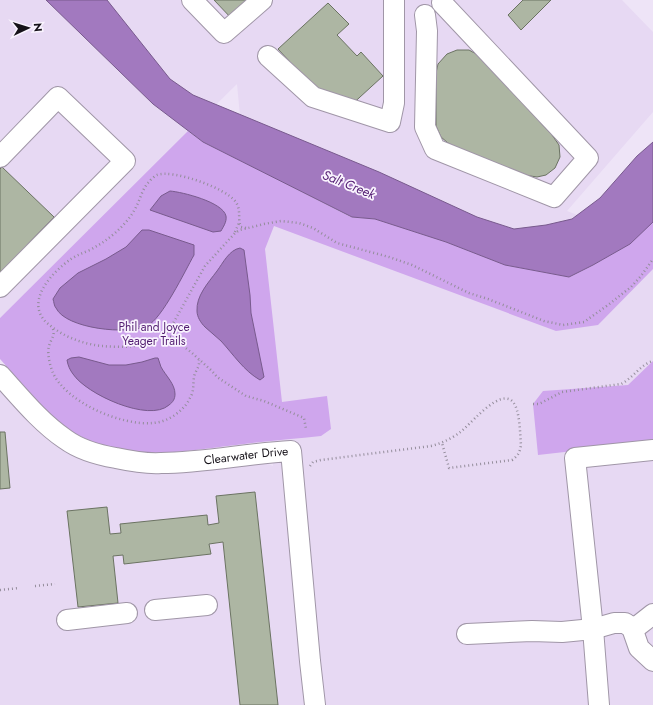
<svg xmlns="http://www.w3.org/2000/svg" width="653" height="705" viewBox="0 0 653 705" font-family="Jost,sans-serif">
<rect width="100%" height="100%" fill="#eee4f7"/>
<!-- built -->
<path fill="#e7d9f3" d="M0 0H622L653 32V112L567 211 636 237 653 222V705H0V386L92 459 263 462 273 466 237 84 0 318Z"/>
<!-- green -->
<path fill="#cfa6ed" d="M188 131 203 142 351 217 375 219 446 242 505 265 569 277 593 265 630 244 653 221V269L598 325 556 331 274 226 265 249 282 402 327 396 331 429 321 436C293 439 265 441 236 445 174 452 121 465 65 427 41 410 20 381 0 359V318Z
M653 361V442L538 455 533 404 543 391 628 385Z"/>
<!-- water -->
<path fill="#a279bf" stroke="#785a8d" d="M46 0H107L170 79 193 95 379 172 477 217 514 229 546 225 572 219 600 198 637 156 653 142V222L630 244 593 265 569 277 505 265 446 242 375 219 352 217 203 142 153 104Z
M170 191C182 192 223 202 226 216 227 222 223 227 221 231L213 232 150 210 161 196Z
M142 230H149L194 245V255C185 271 162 319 147 326 128 335 66 329 56 308 54 306 54 302 53 299L60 288 78 273 106 259 126 247Z
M240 248 244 250 250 295 251 313 264 377 260 380C244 371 233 354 221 341 216 336 210 332 205 327 201 323 197 317 197 311 196 296 208 283 217 271 223 263 229 250 240 248Z
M79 357 109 365H126L142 362 155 358H158C159 361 160 364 161 367 166 376 175 384 175 394 175 399 173 402 169 405 149 423 86 394 73 374 70 370 68 366 67 360L71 358Z"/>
<!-- building -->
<path fill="#adb6a3" stroke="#6b7362" d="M214 0H254L233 20Z
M523 0H551L521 30 508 15Z
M328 3 349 24 337 35 357 56 361 52 383 76 348 108 326 101 278 49Z
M457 50H469L478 55 552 135 559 145 560 157 555 168 546 175 537 177 524 175 457 148 448 143 441 137 436 126V73L438 64 447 54Z
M2 167 54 217 0 273V169Z
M0 432H5L10 488 0 489Z
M255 492 278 705H240L223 542 209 544 211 554 124 564 123 555 113 556 118 603 78 607 67 511 107 507 110 534 121 533 120 524 207 515 208 525 219 523 216 496Z"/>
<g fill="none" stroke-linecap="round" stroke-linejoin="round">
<defs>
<g id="minor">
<path d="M192 0 224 33 262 0"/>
<path d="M425 15 427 31 425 127 435 149 554 197 588 158 442 3"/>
<path d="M268 56 313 97 390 122 394 103V0"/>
<path d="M0 157 58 97 125 161 0 287"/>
<path id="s1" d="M0 375C20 397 40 422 65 439 80 450 98 455 116 458 130 461 146 464 161 463 205 463 248 453 291 451L310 661 315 705"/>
<path d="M155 610 207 605"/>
<path d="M67 620 127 613"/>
<path d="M632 628 639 625 653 614"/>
<path d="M467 634 532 631 562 632 593 629 614 623H625L632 628 639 648 653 661"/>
<path d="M599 705 593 629 575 458 653 450"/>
</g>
</defs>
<!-- minor casing -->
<use href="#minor" stroke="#a096a7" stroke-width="22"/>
<!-- path -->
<path stroke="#948d9b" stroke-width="2.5" stroke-dasharray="1 3" stroke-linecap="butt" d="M246 228 241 227C237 218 242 210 235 201 225 188 173 169 157 175 155 176 151 179 150 181 143 187 141 197 137 205 132 216 124 225 115 233 107 240 99 245 90 250 83 253 77 255 71 259 52 272 24 302 47 323 62 336 82 344 102 346 125 348 154 348 170 329L205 266 235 233 240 230 264 224 281 221 299 223 313 228 337 243 389 257 412 265 469 293 488 299 544 321 563 325 584 322 608 305 631 287 641 276 653 259
M235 232 239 223
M53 329C55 336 51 339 49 346 47 354 50 366 53 373 67 403 122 426 153 423 168 422 184 411 190 398 194 392 193 384 194 377 195 371 200 367 199 360
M162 336 172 337 192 353 212 371 217 377 246 396 264 401 304 418 306 429
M533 404H539L562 392 621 384C633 378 641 364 653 361
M310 466 313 462 321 460 431 446C439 444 446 441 453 437 458 434 462 431 466 427 474 420 501 388 513 402 520 410 520 434 521 445 520 452 518 456 512 460L449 468 442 443
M35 586 55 584
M0 590 19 588"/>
<!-- minor -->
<use href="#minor" stroke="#fff" stroke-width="20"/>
</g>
<g text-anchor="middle" stroke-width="3.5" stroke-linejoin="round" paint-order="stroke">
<!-- park labels -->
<g font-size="12" fill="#521d71" stroke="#f9f3fe">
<text x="154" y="331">Phil and Joyce<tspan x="154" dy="14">Yeager Trails</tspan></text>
</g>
<!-- street labels -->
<g font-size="12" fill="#161219" stroke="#f9f3fe">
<text dy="4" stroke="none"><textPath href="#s1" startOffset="277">Clearwater Drive</textPath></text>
</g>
<!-- water labels -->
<g font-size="13" font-style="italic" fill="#572276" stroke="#f9f3fe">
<text transform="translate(349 184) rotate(22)" y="5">Salt Creek</text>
</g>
</g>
<!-- north arrow -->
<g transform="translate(28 28) rotate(86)" stroke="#f9f3fe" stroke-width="3" paint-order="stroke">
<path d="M0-3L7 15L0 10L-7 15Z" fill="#161219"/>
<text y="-6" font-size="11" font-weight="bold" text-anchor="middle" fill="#161219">N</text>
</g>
</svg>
